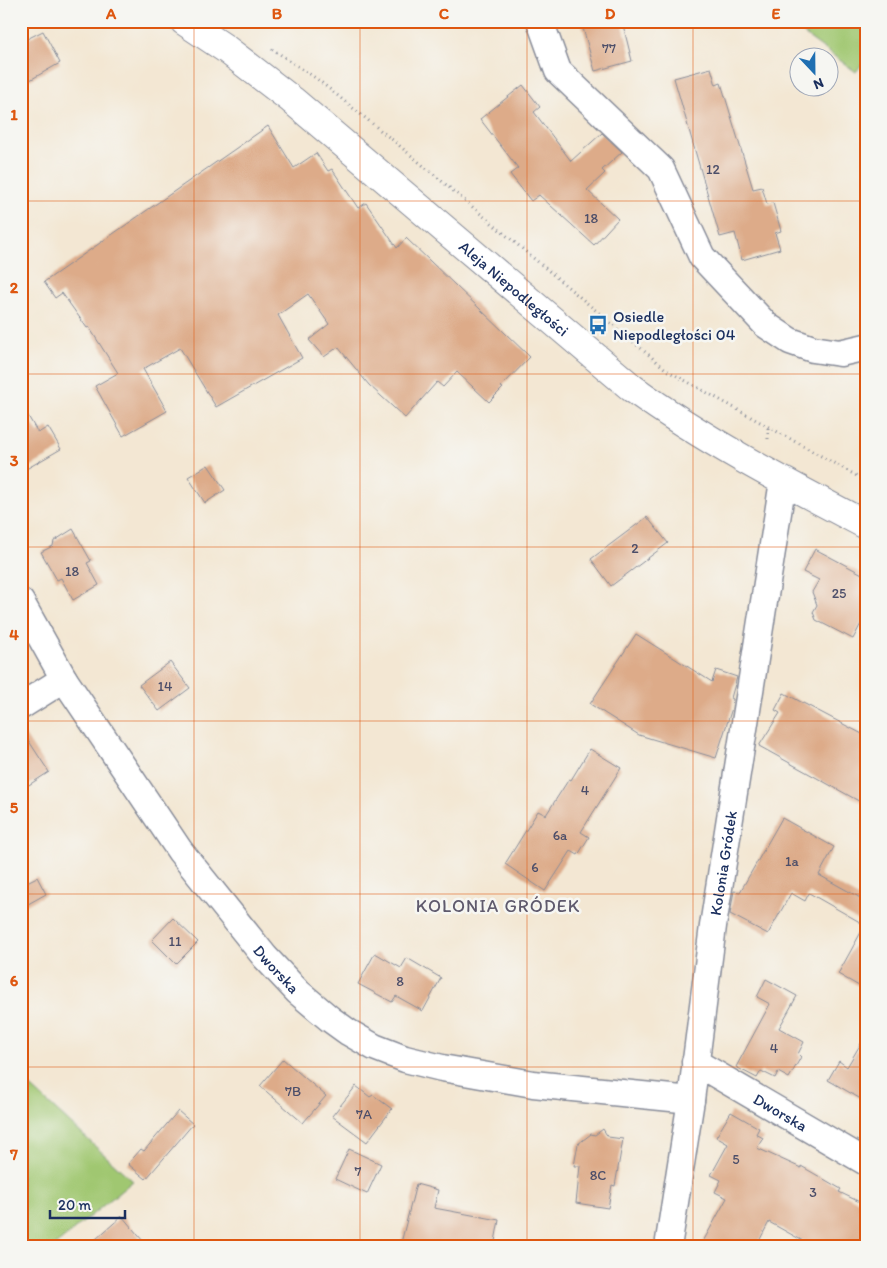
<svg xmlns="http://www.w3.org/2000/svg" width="887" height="1268" viewBox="0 0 887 1268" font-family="Itim,sans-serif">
<rect width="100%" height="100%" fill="#f6f6f2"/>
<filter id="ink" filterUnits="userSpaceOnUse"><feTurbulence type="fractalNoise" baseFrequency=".02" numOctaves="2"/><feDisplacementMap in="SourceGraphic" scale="10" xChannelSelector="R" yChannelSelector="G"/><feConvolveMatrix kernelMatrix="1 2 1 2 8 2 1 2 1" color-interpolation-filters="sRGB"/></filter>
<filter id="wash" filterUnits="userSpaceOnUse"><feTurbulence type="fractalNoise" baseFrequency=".0096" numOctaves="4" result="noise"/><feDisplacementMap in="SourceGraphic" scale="20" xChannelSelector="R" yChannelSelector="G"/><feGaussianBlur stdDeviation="1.12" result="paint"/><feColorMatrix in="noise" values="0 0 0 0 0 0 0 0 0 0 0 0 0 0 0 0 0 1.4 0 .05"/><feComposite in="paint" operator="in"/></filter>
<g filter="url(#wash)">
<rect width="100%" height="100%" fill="#f3e7d3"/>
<!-- green -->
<path fill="#a0c771" stroke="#5e7b68" d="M786 21H866V59L856 72Z
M21 1078 133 1181 53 1247H21Z"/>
<g id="blocks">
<!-- building -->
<path fill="#ddab89" d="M581 21H622L632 61 595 71Z
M43 31 60 63 30 80 21 63V42Z
M711 68 716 85 721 83 753 189 762 187 767 204 773 203 781 231 775 233 780 249 742 260 735 233 720 237 674 78Z
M523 85 540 107 534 112 571 161 602 133 622 152 602 170 605 173 587 190 618 219 594 245 539 195 531 201 510 174 518 168 480 119Z
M268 126 294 168 316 153 328 171 332 169 358 208 366 203 397 248 406 238 530 357 501 387 503 388 489 402 457 372 443 387 437 382 405 418 369 385 338 347 324 357 309 340 329 324 308 294 278 315 302 358 216 407 180 348 143 369 167 411 123 436 95 386 118 373 89 327 87 328 62 293 55 298 44 282Z
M21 404 38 433 48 427 61 449 21 472Z
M208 465 225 490 205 503 188 477Z
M647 517 668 543 611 586 591 559Z
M73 529 91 561 87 563 99 585 73 600 61 578 57 580 41 552 53 546 54 541Z
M815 549 866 576V614L853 639 816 620 813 612 817 605 812 592 819 580 803 572Z
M636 634 712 682 716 670 737 677 731 698 733 699 732 708 716 758 639 735 590 704Z
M170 662 190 688 159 711 139 685Z
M784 693 866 736V805L759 746 780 713 775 710Z
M21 729 49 772 21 790Z
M590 749 621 768 581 832 589 837 578 855 571 851 545 891 505 864 538 811 546 815 569 779 571 780Z
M782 818 834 847 819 875 866 901V990L838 974 865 925 809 893 805 901 791 893 768 934 730 914 734 891 740 892Z
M37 877 46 894 21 908V885Z
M173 918 198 942 176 964 152 940Z
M375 953 401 968 407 958 441 978 423 1011 396 996 392 1002 358 984Z
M766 979 797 996 779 1028 804 1042 798 1054 801 1057 789 1078 778 1072 775 1078 761 1071 757 1078 736 1067 770 1004 757 997Z
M866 1035V1102L828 1080 839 1061 847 1067Z
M283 1059 326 1096 303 1123 260 1086Z
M356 1086 370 1097 373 1095 392 1109 367 1142 332 1116Z
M178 1111 193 1124 146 1179 128 1164 141 1149 144 1151Z
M731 1112 759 1128 756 1134 763 1138 757 1148 801 1168V1166L841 1189 839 1192 866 1205V1235L860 1247H814L769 1222 756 1247H700L727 1198 715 1192 721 1180 711 1175 728 1144 716 1137Z
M603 1129 608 1137 623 1139 615 1186 612 1185 608 1208 576 1203 580 1166H574L578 1144 591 1134 595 1135Z
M349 1149 381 1164 367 1194 335 1179Z
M416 1184 438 1190 434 1208 499 1220 494 1247H400Z
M122 1216 148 1247H87Z"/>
</g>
</g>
<g filter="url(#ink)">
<use href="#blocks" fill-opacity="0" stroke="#878b98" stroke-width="1"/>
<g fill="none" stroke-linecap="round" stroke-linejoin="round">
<defs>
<g id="minor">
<path d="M540 21 558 71 661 169 702 257 766 325 790 341 813 349 840 353 866 347"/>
<path id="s1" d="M21 602 64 679 180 851 265 957 298 992 330 1019 348 1032 374 1047 405 1059 442 1068 533 1084 691 1100"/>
<path d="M21 706 64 679"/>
<path id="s2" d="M695 1062 866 1162"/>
<path id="s3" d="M668 1247 691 1100 713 926 783 481"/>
</g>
<g id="major">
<path id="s4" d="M184 21 226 49 292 100 632 388C705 441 786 483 866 525"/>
</g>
</defs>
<!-- minor casing -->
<use href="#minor" stroke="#878b98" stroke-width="29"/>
<!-- major casing -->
<use href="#major" stroke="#878b98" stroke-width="30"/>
<!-- path -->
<path stroke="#878b98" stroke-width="3" stroke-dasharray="1 4" stroke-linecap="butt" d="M272 49 317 79 395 142 668 371 866 481
M768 428V442"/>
<!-- minor -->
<use href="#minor" stroke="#fff" stroke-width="26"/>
<!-- major -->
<use href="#major" stroke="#fff" stroke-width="28"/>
</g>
</g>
<!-- grid -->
<path fill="none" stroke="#de5710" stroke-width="1" stroke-opacity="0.55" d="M194 21V1247M360 21V1247M527 21V1247M693 21V1247M21 201H866M21 374H866M21 547H866M21 721H866M21 894H866M21 1067H866"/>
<!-- icons -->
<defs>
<symbol id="bus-bare" viewBox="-9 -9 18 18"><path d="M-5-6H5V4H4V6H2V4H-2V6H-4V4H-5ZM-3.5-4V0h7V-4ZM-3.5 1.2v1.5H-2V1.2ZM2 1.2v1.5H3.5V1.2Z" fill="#1f6fb2" stroke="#f6f6f2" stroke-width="2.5" paint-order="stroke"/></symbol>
</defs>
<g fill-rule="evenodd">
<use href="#bus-bare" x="584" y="311" width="28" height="28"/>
</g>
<g text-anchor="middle" stroke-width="5" stroke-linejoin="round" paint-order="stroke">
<!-- number labels -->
<g font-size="14" fill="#4c4e69">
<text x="609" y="53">77</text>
<text x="713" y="174">12</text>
<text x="591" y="223">18</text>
<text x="635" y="553">2</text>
<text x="72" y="576">18</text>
<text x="839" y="598">25</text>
<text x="165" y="691">14</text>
<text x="585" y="795">4</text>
<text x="560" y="840">6a</text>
<text x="792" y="866">1a</text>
<text x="535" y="872">6</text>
<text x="175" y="946">11</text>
<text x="400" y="986">8</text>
<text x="774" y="1053">4</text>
<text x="293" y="1096">7B</text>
<text x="364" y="1119">7A</text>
<text x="736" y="1164">5</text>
<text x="358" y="1176">7</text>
<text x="598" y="1180">8C</text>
<text x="813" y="1197">3</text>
</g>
<!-- street labels -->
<g font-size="16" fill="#1b2f5e" stroke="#f6f6f2">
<text dy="6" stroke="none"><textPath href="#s4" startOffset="425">Aleja Niepodległości</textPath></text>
<text dy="6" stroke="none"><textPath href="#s3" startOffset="388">Kolonia Gródek</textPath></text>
<text dy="6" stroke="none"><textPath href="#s1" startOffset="448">Dworska</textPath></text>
<text dy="6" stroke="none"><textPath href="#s2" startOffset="99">Dworska</textPath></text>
</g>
<!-- poi labels -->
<g font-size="16" fill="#1b2f5e" stroke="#f6f6f2" text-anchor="start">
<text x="613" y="322">Osiedle<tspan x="613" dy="18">Niepodległości 04</tspan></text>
</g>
<!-- neighbourhood labels -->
<g font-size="18" letter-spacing="1" fill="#5f5a6d" stroke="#f6f6f2">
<text x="498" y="912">KOLONIA GRÓDEK</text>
</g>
</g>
<!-- margin -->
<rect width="887" height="1268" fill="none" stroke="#f6f6f2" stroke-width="55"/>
<!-- north arrow -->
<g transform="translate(814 72) rotate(158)"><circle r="24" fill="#f6f6f2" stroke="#9ea6b7"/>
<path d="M0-4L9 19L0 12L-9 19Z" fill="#1f6fb2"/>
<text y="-8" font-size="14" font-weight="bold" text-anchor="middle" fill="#1b2f5e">N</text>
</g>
<!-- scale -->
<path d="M50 1210v8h75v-8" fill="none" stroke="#1b2f5e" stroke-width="2.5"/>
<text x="58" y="1210" font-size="15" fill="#1b2f5e" stroke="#f6f6f2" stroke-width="4" paint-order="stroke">20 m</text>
<rect x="28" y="28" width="832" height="1212" fill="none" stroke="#de5710" stroke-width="2"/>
<g font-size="16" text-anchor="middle" font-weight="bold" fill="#de5710">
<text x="111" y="19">A</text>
<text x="277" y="19">B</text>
<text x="444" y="19">C</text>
<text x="610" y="19">D</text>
<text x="776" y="19">E</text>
<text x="14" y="120">1</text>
<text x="14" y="293">2</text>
<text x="14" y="466">3</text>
<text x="14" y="640">4</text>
<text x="14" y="813">5</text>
<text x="14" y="986">6</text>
<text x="14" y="1160">7</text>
</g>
</svg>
